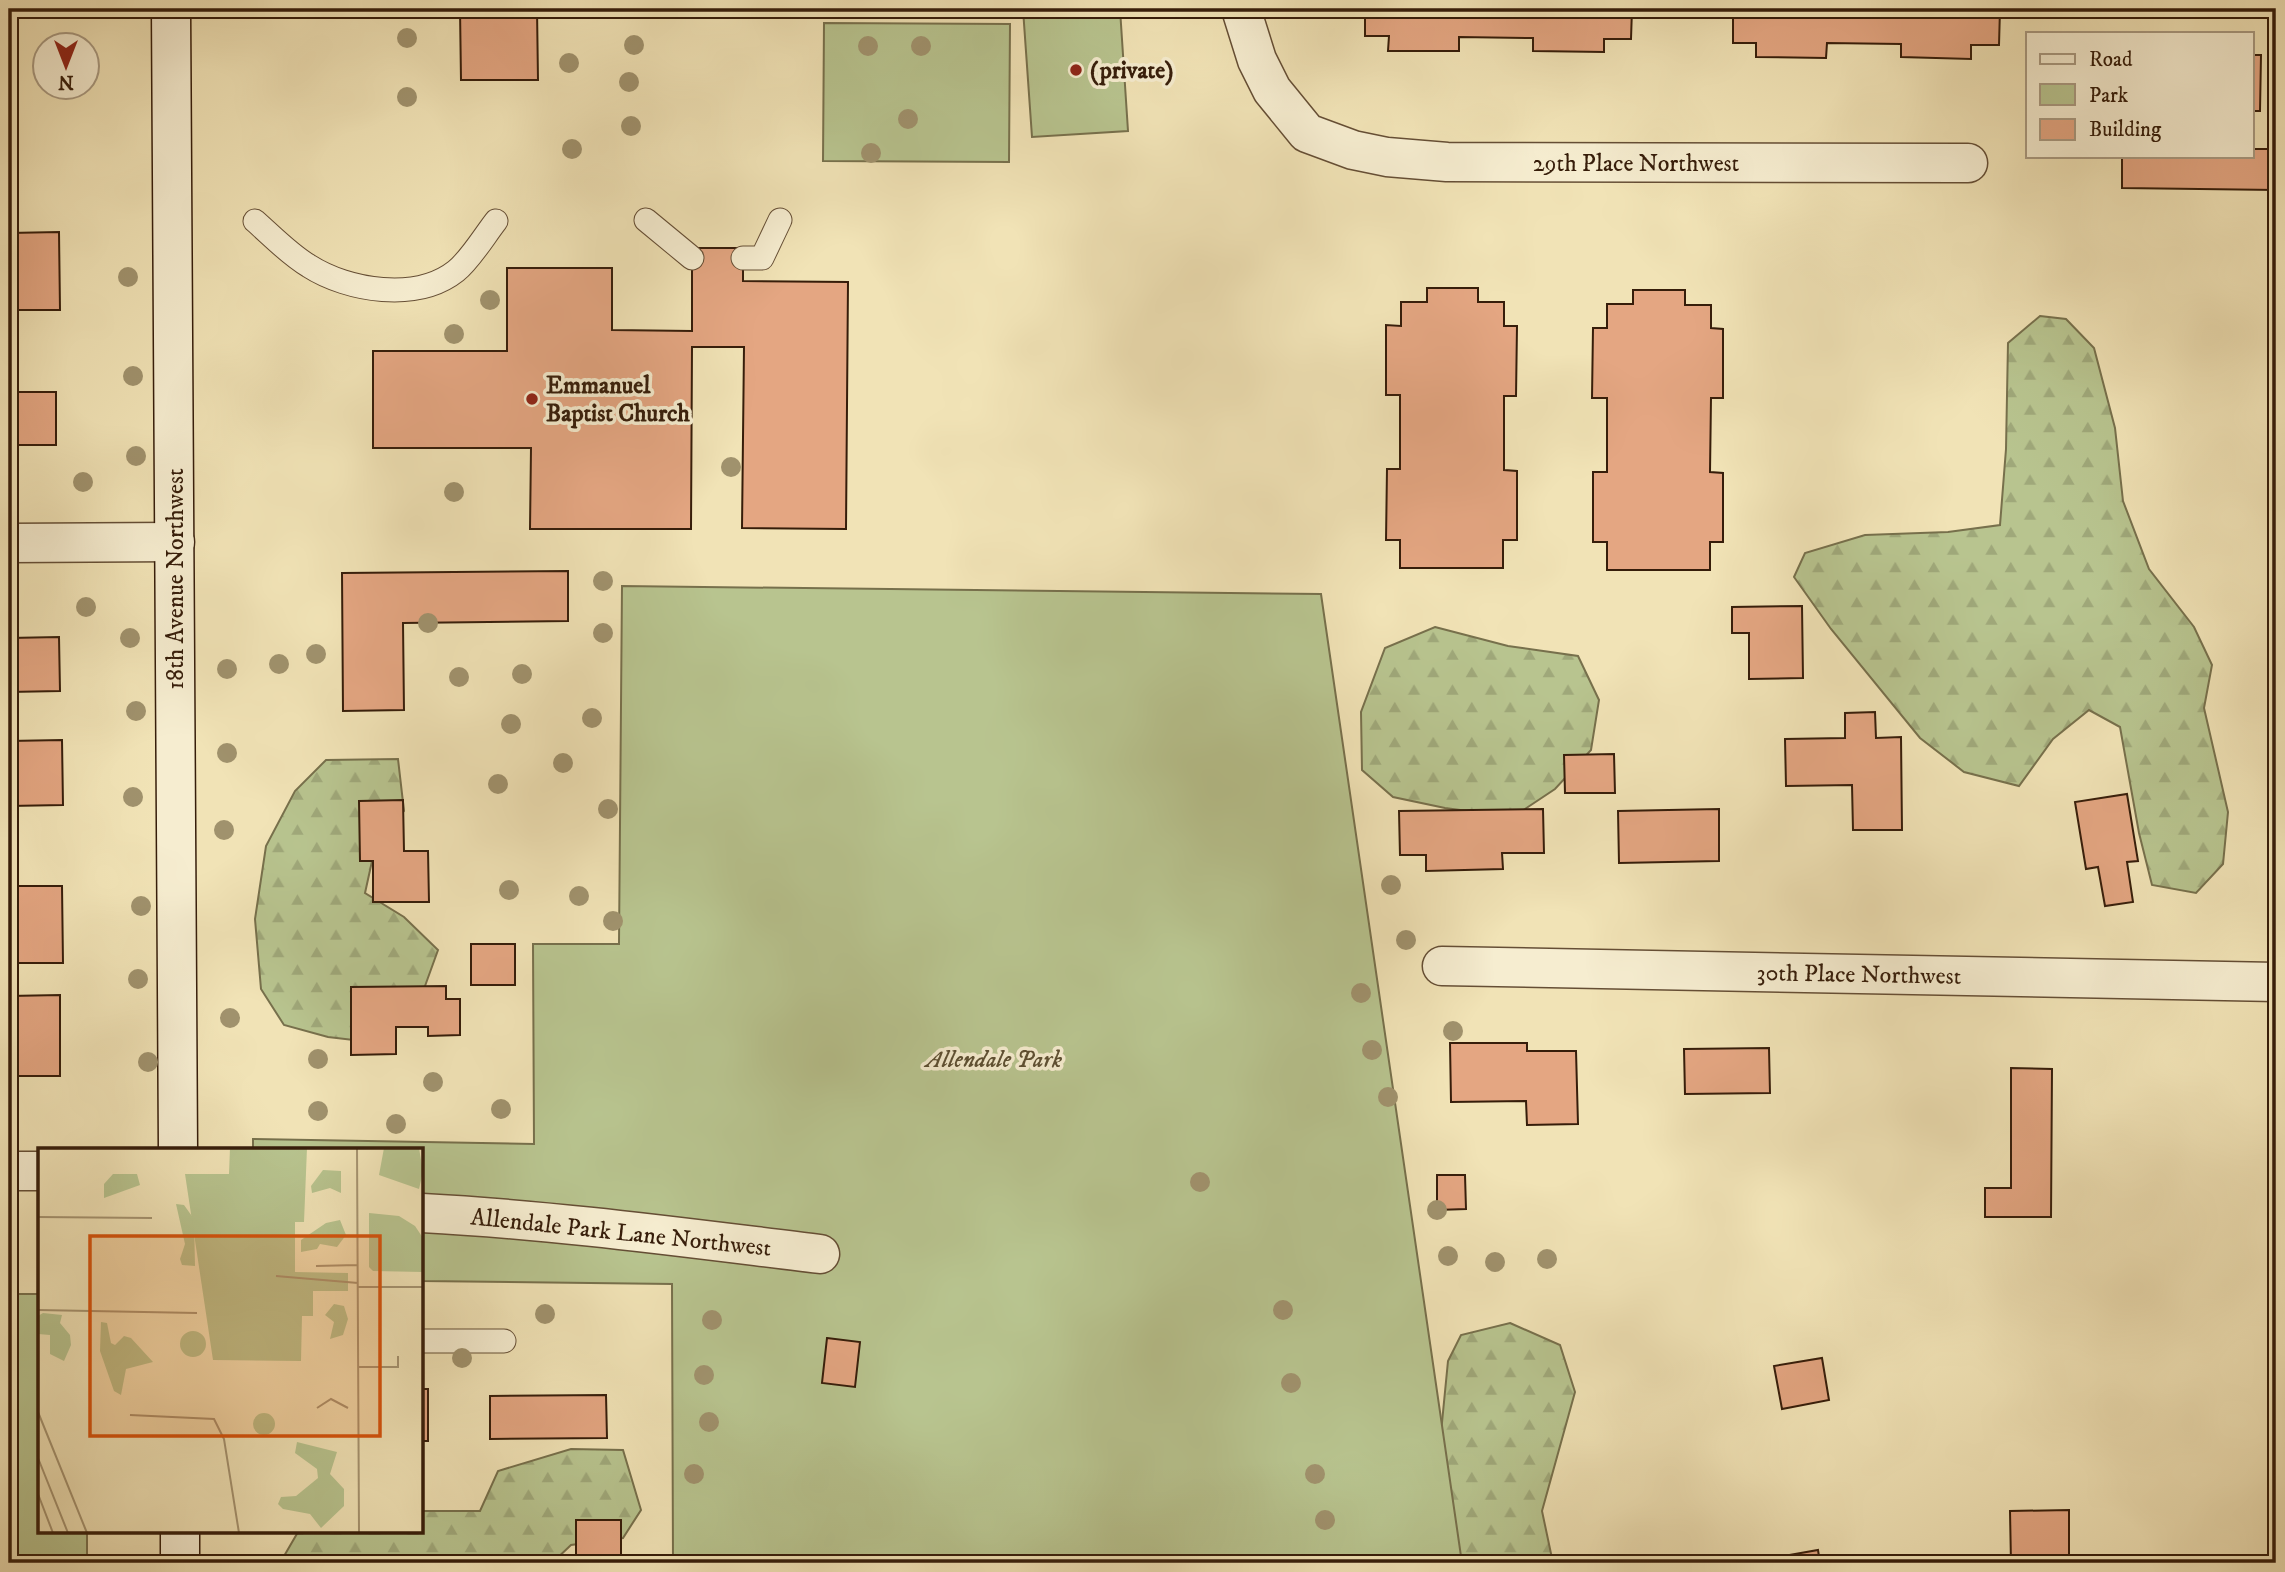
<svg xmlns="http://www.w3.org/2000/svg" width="2285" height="1572" viewBox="0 0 2285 1572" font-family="'IM FELL DW Pica',serif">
<defs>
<pattern id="forest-firs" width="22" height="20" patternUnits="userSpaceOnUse" patternTransform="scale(1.75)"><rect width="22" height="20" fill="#b8c48f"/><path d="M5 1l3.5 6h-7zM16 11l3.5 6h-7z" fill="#9fa87a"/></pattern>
</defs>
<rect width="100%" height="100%" fill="#f1e3b6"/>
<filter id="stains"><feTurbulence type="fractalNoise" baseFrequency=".00286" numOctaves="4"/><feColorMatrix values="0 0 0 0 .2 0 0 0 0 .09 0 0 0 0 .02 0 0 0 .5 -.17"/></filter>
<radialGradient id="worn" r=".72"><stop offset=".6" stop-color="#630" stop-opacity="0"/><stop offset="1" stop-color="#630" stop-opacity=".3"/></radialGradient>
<!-- forest -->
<path fill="url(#forest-firs)" stroke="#77704c" stroke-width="2" d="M2040 316 2066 319 2094 348 2115 428 2123 501 2149 569 2194 627 2212 665 2204 708 2228 812 2223 864 2196 893 2152 885 2139 833 2120 727 2089 710 2053 739 2019 786 1964 772 1920 738 1831 629 1794 577 1805 553 1865 535 1948 532 2000 525 2006 449 2008 343Z
M1435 627 1508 646 1578 656 1599 700 1591 750 1555 789 1513 817 1445 808 1393 797 1362 770 1361 712 1385 648Z
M398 759 404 811 376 843 365 893 404 917 438 950 425 986 362 1041 328 1037 284 1025 261 989 255 919 266 846 295 791 326 760Z
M1510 1323 1560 1345 1575 1392 1542 1511 1553 1563H1449L1440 1443 1448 1361 1461 1335Z
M571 1449 623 1450 641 1510 623 1538 571 1545 552 1563H280L298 1532H422V1511H480L498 1471Z"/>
<!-- green -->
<path fill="#b8c48f" stroke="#77704c" stroke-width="2" d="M1023 9H1120L1128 131 1032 137Z
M824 23 1010 24 1009 162 823 161Z
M622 586 1321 594 1462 1563H673L672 1284 422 1281V1150H253V1139L534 1144 533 944H619Z
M9 1294H40V1532H87V1563H9Z"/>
<!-- building -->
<path fill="#e4a682" stroke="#361d0a" stroke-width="2" d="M460 9H537L538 80H461Z
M1351 9H1632L1631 39H1604V52L1533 51V38L1459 37V51H1388L1389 36H1365V10Z
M1719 9H2000L1999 45H1971V59L1901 57V44L1827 43 1826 58 1756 57V43H1733V16H1719Z
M2252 55H2261L2260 111H2252Z
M2252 149H2276V190L2122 188V156H2252Z
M59 232 60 310H9V233Z
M692 248H743V281L848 282 846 529 742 528 744 347H692L691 529H530L531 448H373V351H507V268H612V330L692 331Z
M1427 288H1478V302H1504V326H1517L1516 396H1504V470L1517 471V540H1503V568H1400V540H1386L1387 469H1400V395H1386V325L1401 326V302H1427Z
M1633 290H1685V305H1711V328L1723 329V398H1711L1710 472 1723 473V542H1710V570H1607V542H1593V472H1607V398H1592L1593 328H1607V304H1633Z
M9 392H56V445H9Z
M568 571V621L403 623 404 710 343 711 342 573Z
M1802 606 1803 678 1749 679V633H1732V607Z
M59 637 60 691 9 692V638Z
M1875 712 1876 738 1901 737 1902 830H1853L1852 785 1786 786 1785 739 1845 738V713Z
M62 740 63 805 9 806V741Z
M1614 754 1615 793H1565L1564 755Z
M2127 794 2138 861 2127 862 2133 902 2105 906 2098 867 2086 869 2075 802Z
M403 800 404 851H428L429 902H373V861H360L359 801Z
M1543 809 1544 853H1502L1503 869 1426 871V855H1400L1399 811Z
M1719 809V861L1619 863 1618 811Z
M9 886H62L63 963H10Z
M471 944H515V985H471Z
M446 986V999H460V1035L428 1036V1027H396V1054L351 1055V987Z
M60 995V1076H9V996Z
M1450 1043H1527V1051H1576L1578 1124 1527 1125 1526 1101 1451 1102Z
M1769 1048 1770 1093 1685 1094 1684 1049Z
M2011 1068 2052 1069 2051 1217H1985V1188H2011Z
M1437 1175H1465L1466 1209 1437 1210Z
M827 1338 860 1342 855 1387 822 1383Z
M1822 1358 1829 1400 1782 1409 1774 1366Z
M422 1389H428V1441H422Z
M606 1395 607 1438 490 1439V1396Z
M2069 1510V1563H2011L2010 1511Z
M576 1520H621V1563H551V1561H576Z
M1818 1550 1820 1563H1766V1559Z"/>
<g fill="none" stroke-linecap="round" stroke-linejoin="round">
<defs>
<path id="service" d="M646 220 692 258
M255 221C272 236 289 254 309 266 348 291 417 302 456 271 470 260 485 235 496 221
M743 258H762L780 220
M422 1341H504"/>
<path id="minor" d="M1241 9 1257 60 1272 90 1307 133 1353 150 1387 157 1447 162 1968 163
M9 543 175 542
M1442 966 2276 982
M422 1213C555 1220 687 1238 820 1254"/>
<path id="tertiary" d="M9 1171H40"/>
<path id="secondary" d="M171 9 178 1150
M180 1532V1563"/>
</defs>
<!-- service casing -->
<use href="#service" stroke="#654e35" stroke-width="25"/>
<!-- minor casing -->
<use href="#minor" stroke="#654e35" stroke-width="41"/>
<!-- tertiary casing -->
<use href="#tertiary" stroke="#654e35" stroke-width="41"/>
<!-- secondary casing -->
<use href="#secondary" stroke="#361d0a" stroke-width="41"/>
<!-- service -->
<use href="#service" stroke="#f6edd0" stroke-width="23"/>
<!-- minor -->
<use href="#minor" stroke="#f6edd0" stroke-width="38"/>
<!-- tertiary -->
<use href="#tertiary" stroke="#f6edd0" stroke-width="38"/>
<!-- secondary -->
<use href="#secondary" stroke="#f6edd0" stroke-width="38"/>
</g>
<!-- trees -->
<g fill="#a0926d">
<circle cx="407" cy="38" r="10"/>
<circle cx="634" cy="45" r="10"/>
<circle cx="868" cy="46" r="10"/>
<circle cx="921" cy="46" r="10"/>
<circle cx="569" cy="63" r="10"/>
<circle cx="629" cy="82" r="10"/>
<circle cx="407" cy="97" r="10"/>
<circle cx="908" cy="119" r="10"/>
<circle cx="631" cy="126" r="10"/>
<circle cx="572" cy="149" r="10"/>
<circle cx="871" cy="153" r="10"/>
<circle cx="128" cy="277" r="10"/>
<circle cx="490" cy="300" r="10"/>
<circle cx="454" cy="334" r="10"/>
<circle cx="133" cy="376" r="10"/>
<circle cx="136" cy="456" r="10"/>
<circle cx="731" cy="467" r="10"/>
<circle cx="83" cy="482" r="10"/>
<circle cx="454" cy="492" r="10"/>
<circle cx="603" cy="581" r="10"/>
<circle cx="86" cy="607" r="10"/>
<circle cx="428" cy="623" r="10"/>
<circle cx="603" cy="633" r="10"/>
<circle cx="130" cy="638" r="10"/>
<circle cx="316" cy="654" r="10"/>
<circle cx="279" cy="664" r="10"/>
<circle cx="227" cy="669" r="10"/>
<circle cx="522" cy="674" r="10"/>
<circle cx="459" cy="677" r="10"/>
<circle cx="136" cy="711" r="10"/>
<circle cx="592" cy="718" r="10"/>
<circle cx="511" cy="724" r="10"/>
<circle cx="227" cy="753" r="10"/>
<circle cx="563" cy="763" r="10"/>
<circle cx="498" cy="784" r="10"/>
<circle cx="133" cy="797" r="10"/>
<circle cx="608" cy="809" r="10"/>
<circle cx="224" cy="830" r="10"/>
<circle cx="1391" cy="885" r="10"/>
<circle cx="509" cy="890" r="10"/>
<circle cx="579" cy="896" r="10"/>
<circle cx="141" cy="906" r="10"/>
<circle cx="613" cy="921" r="10"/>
<circle cx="1406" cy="940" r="10"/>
<circle cx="138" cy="979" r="10"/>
<circle cx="1361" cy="993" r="10"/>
<circle cx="230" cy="1018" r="10"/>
<circle cx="1453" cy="1031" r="10"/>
<circle cx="1372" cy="1050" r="10"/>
<circle cx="318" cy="1059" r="10"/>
<circle cx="148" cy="1062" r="10"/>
<circle cx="433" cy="1082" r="10"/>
<circle cx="1388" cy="1097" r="10"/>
<circle cx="501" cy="1109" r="10"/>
<circle cx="318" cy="1111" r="10"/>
<circle cx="396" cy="1124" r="10"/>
<circle cx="1200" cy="1182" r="10"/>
<circle cx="1437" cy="1210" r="10"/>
<circle cx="1448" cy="1256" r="10"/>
<circle cx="1547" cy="1259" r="10"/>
<circle cx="1495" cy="1262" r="10"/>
<circle cx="1283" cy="1310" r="10"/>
<circle cx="545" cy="1314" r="10"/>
<circle cx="712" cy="1320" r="10"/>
<circle cx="462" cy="1358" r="10"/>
<circle cx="704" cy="1375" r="10"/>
<circle cx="1291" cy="1383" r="10"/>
<circle cx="709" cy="1422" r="10"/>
<circle cx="694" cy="1474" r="10"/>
<circle cx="1315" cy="1474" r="10"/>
<circle cx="1325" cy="1520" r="10"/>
</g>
<!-- markers -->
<g fill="#8f2418" stroke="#f6edd0" stroke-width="2.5">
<circle cx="1076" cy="70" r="7"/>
<circle cx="532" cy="399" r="7"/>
</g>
<g text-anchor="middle" stroke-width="7" stroke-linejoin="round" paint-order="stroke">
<!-- poi labels -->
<g font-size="24" font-weight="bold" fill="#361d0a" stroke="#f6edd0" text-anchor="start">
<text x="1090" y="78">(private)</text>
<text x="546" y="393">Emmanuel<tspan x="546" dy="28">Baptist Church</tspan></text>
</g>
<!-- street labels -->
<g font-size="24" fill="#361d0a" stroke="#f6edd0">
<text x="1636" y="171">29th Place Northwest</text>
<text transform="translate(175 579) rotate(-90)" y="8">18th Avenue Northwest</text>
<text transform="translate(1859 974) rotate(1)" y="8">30th Place Northwest</text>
<text transform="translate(621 1232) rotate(6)" y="8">Allendale Park Lane Northwest</text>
</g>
<!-- park labels -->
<g font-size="24" font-style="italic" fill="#5d4f32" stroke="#f6edd0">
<text x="994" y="1067">Allendale Park</text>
</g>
</g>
<!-- overview -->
<g transform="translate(38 1148)">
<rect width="385" height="385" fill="#f1e3b6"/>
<path d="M285 22 303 23V45L292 40 274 45 273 38ZM75 26H99L102 37 66 50V36ZM138 56 146 57 156 71 157 118 144 117 142 111 147 96ZM302 72 308 87 299 99 282 96 279 101 263 104V92L288 75ZM296 156 306 158 310 171 305 187 292 191 296 174 287 167ZM5 165 24 167 22 175 32 187 33 197 26 213 12 206V187L0 186V168ZM63 174 69 175 73 195 77 197 86 188 93 190 115 214 88 221 83 247 76 243 62 203ZM142 196a13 13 0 1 1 26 0a13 13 0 1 1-26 0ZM259 294 299 304 292 326 306 341V358L283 380 272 366 245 361 240 356 243 349 258 348 280 330 279 321 257 305Z" fill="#b8c48f"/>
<path d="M192 0H269L266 74H257V124L310 125V143H275V168H264L263 213 175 212 147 26H191ZM346 0H381L385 24 381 41 341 27ZM331 65 361 68 377 78 385 90V124L335 123 331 119ZM215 276a11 11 0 1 1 22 0a11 11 0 1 1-22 0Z" fill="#b8c48f"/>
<path fill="none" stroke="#a69471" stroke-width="2" d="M319 0 321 385M0 69 114 70M278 118 319 117M238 128 320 135M320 139H385M0 162 159 165M320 219H360V208M279 260 293 251 310 260M0 264 49 385M92 267 176 271 186 291 201 385M0 310 30 385M0 346 15 385"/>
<path fill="#d6530c" fill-opacity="0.15" stroke="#d6530c" stroke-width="3.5" d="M52 88H342V288H52Z"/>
<rect width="385" height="385" fill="none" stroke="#361d0a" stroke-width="3.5"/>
</g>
<!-- margin -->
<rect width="2285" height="1572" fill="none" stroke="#f1e3b6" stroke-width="35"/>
<rect x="10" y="10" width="2264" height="1551" fill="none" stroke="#361d0a" stroke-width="3.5"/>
<rect x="18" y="18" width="2250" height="1537" fill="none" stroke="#361d0a" stroke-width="2"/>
<!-- legend -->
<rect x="2026" y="32" width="228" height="126" fill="#f6edd0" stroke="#a99a81" stroke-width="2"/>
<rect x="2040" y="54" width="35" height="10" fill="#f6edd0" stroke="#a99a81" stroke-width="2"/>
<text x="2089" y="66" font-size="21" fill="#361d0a">Road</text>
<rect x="2040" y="84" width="35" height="21" fill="#b8c48f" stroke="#a99a81" stroke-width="2"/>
<text x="2089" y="102" font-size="21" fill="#361d0a">Park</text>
<rect x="2040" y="119" width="35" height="21" fill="#e4a682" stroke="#a99a81" stroke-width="2"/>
<text x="2089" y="136" font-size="21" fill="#361d0a">Building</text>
<!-- north arrow -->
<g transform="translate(66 66) rotate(180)"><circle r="33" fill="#f6edd0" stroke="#a99a81" stroke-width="2"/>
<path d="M0-5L12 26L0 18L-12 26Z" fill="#8f2418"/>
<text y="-10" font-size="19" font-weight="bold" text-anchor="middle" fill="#361d0a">N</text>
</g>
<rect width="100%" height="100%" filter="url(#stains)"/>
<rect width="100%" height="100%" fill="url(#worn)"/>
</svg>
